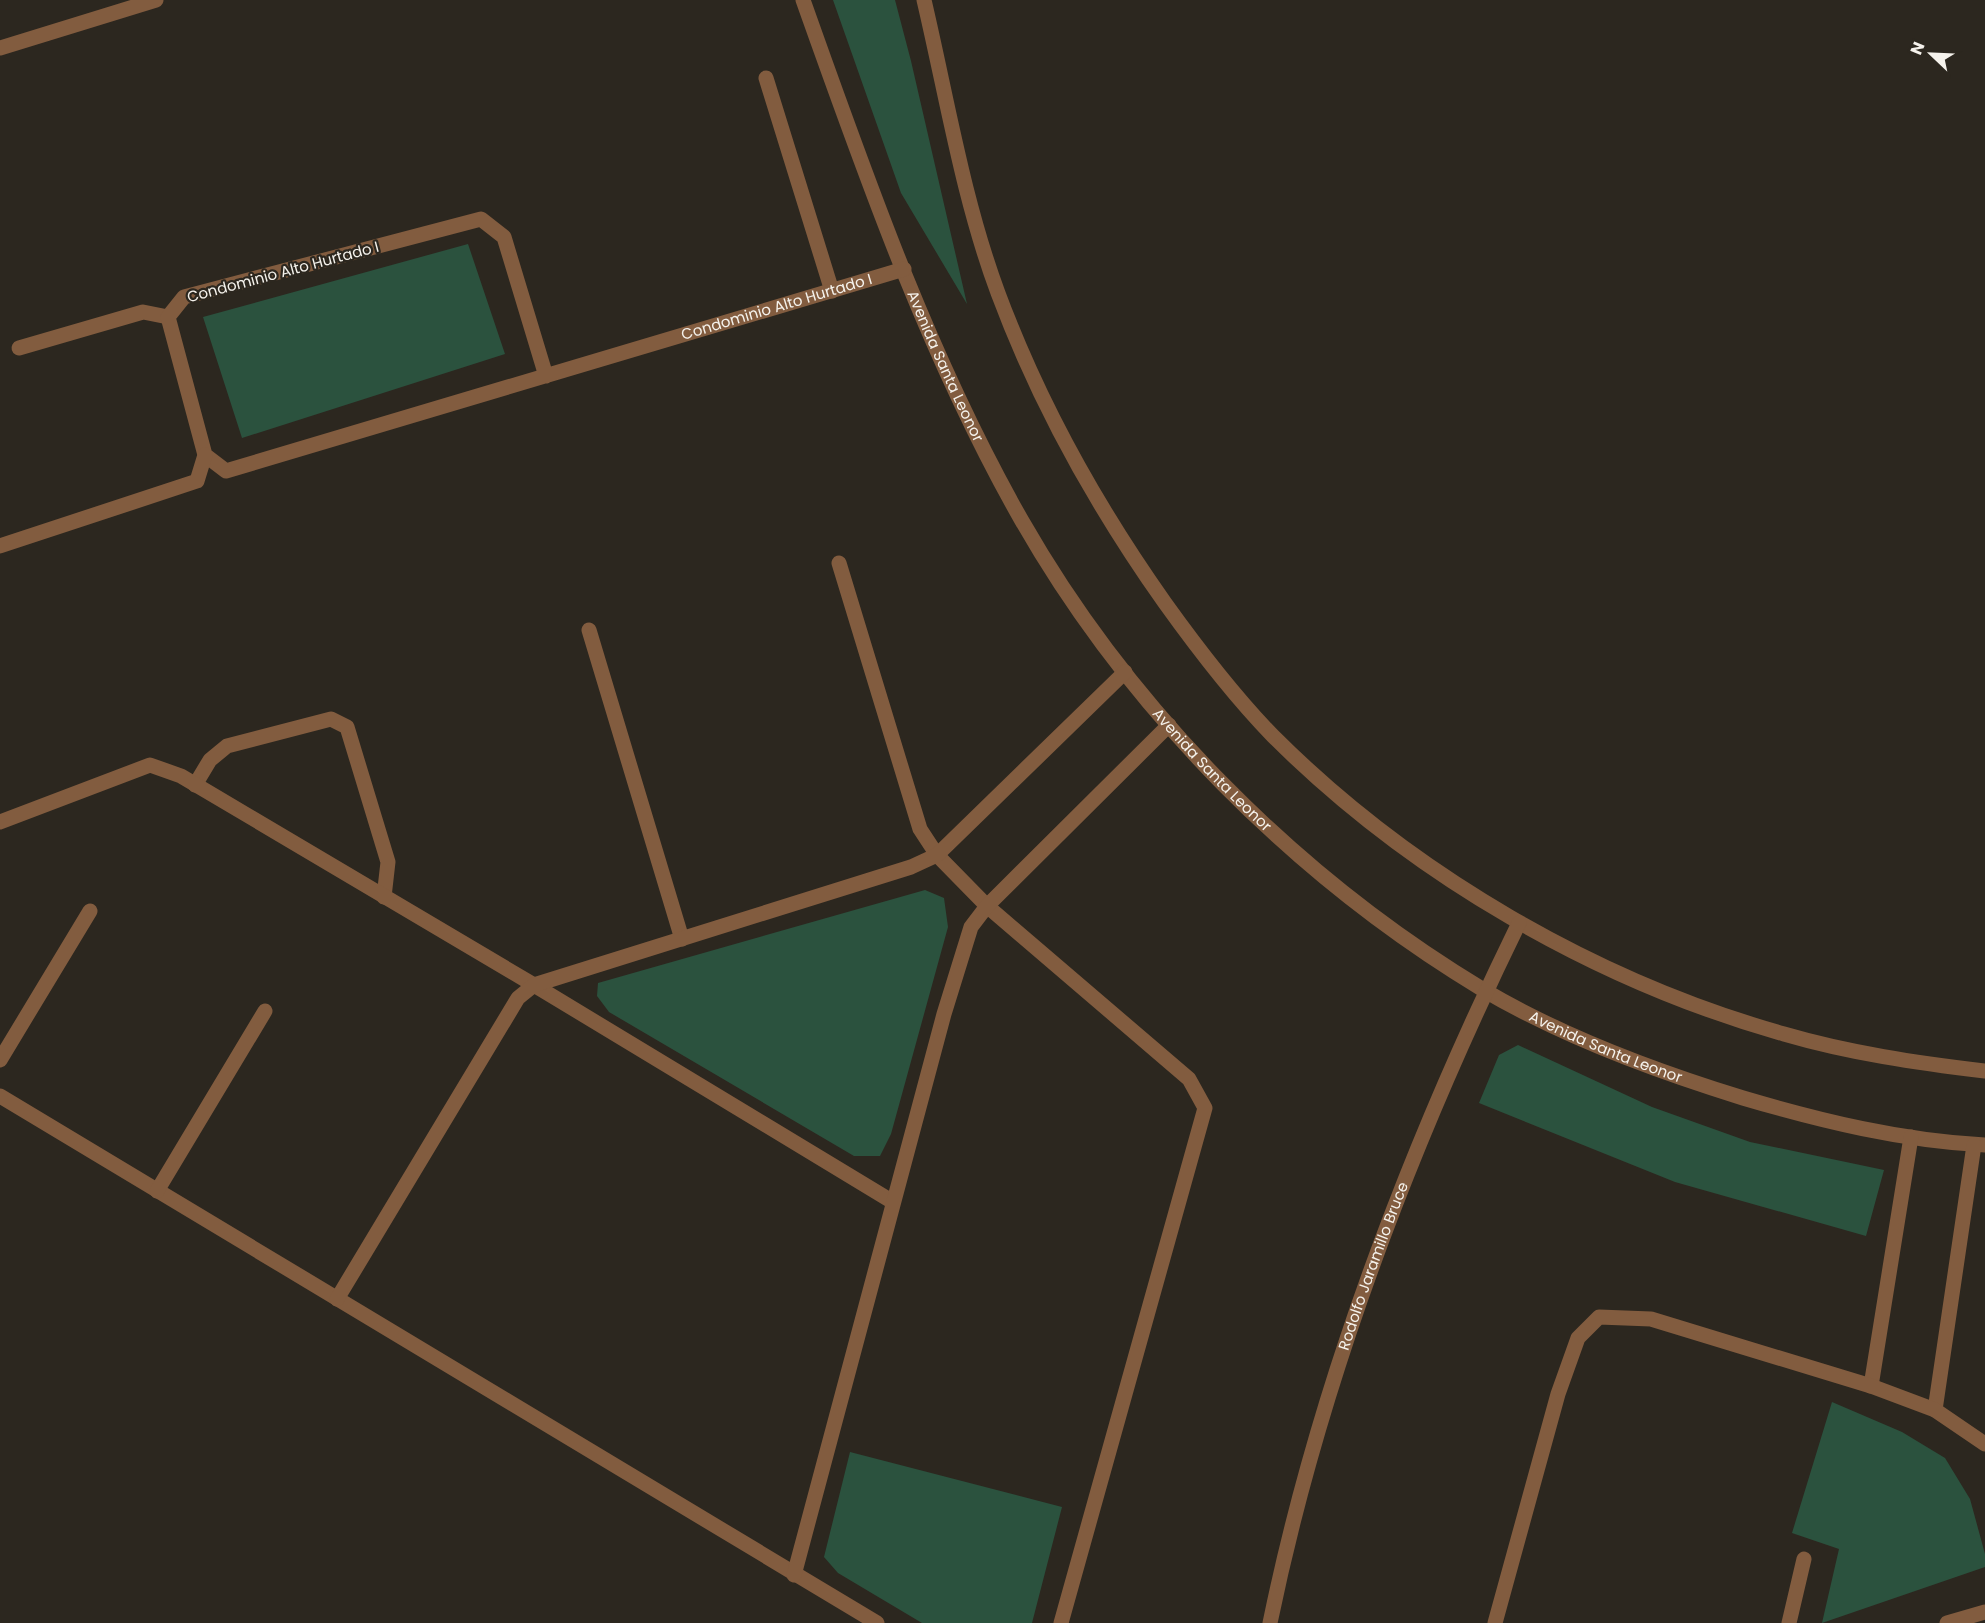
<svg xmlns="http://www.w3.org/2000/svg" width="1985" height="1623" viewBox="0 0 1985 1623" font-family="Poppins,sans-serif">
<rect width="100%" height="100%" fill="#2c271f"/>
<!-- green -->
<path fill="#2b523e" d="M833 0H895L911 61 967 304 901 193Z
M468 244 505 354 242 438 203 317Z
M925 890 944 898 948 927 891 1134 880 1156H854L609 1012 597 996 598 983Z
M1518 1045 1652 1107 1750 1142 1884 1170 1866 1236 1675 1182 1479 1103 1499 1055Z
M1832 1402 1902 1432 1945 1458 1970 1499 1985 1554V1567L1822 1623 1839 1549 1792 1533Z
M850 1452 1062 1507 1032 1623H922L838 1573 824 1557Z"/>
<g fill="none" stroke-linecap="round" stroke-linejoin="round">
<!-- minor -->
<g stroke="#825c3f" stroke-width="15">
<path id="s1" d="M803 0C866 177 929 358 1022 521 1130 710 1296 877 1482 989 1561 1036 1655 1071 1743 1098 1821 1121 1903 1141 1985 1145"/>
<path d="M924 0C947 98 963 199 998 293 1039 403 1097 507 1165 603 1198 649 1233 695 1273 736 1411 874 1596 981 1784 1034 1849 1053 1917 1063 1985 1071"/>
<path d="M0 48 156 0"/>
<path d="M766 78 832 291"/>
<path d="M19 348 143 312 168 317"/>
<path id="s2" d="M546 376 504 237 481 219 184 297 168 317 205 455 226 471 904 269"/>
<path d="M0 546 197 481 205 455"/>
<path d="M839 563 920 829 937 855 987 906 1189 1079 1205 1108 1061 1623"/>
<path d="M589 630 682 939"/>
<path d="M195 785 210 760 227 746 331 719 347 727 388 862 384 897"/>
<path d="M0 822 150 765 181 776 534 985 893 1202"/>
<path d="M0 1060 90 911"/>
<path d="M0 1096 877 1623"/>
<path d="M157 1191 265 1011"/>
<path d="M337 1299 518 998 534 985 911 867 937 855 1125 672"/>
<path d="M1871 1386 1911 1137"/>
<path d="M1935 1410 1974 1145"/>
<path d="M794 1575 944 1014 971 927 987 906 1169 725"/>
<path id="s3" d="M1270 1623C1320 1380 1410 1146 1519 923"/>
<path d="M1495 1623 1558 1394 1578 1338 1599 1317 1651 1319 1871 1386 1935 1410 1985 1444"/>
<path d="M1789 1623 1804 1559"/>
<path d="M1947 1623 1985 1612"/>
</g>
</g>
<g text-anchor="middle" stroke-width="4.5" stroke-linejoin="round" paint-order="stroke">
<!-- street labels -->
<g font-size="15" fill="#f5f2ec" stroke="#2c271f">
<text transform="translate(283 272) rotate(-15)" y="5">Condominio Alto Hurtado I</text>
<text dy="5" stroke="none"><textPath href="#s2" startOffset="1251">Condominio Alto Hurtado I</textPath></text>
<text dy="5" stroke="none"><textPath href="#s1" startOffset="393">Avenida Santa Leonor</textPath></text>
<text dy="5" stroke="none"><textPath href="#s1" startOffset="880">Avenida Santa Leonor</textPath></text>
<text dy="5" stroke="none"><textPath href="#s1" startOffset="1366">Avenida Santa Leonor</textPath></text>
<text dy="5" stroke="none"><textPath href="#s3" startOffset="372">Rodolfo Jaramillo Bruce</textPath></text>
</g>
</g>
<!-- north arrow -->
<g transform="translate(1931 54) rotate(293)" stroke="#2c271f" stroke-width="4.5" paint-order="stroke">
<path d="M0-4.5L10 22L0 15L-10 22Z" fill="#f5f2ec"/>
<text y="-9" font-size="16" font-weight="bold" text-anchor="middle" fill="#f5f2ec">N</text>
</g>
</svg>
